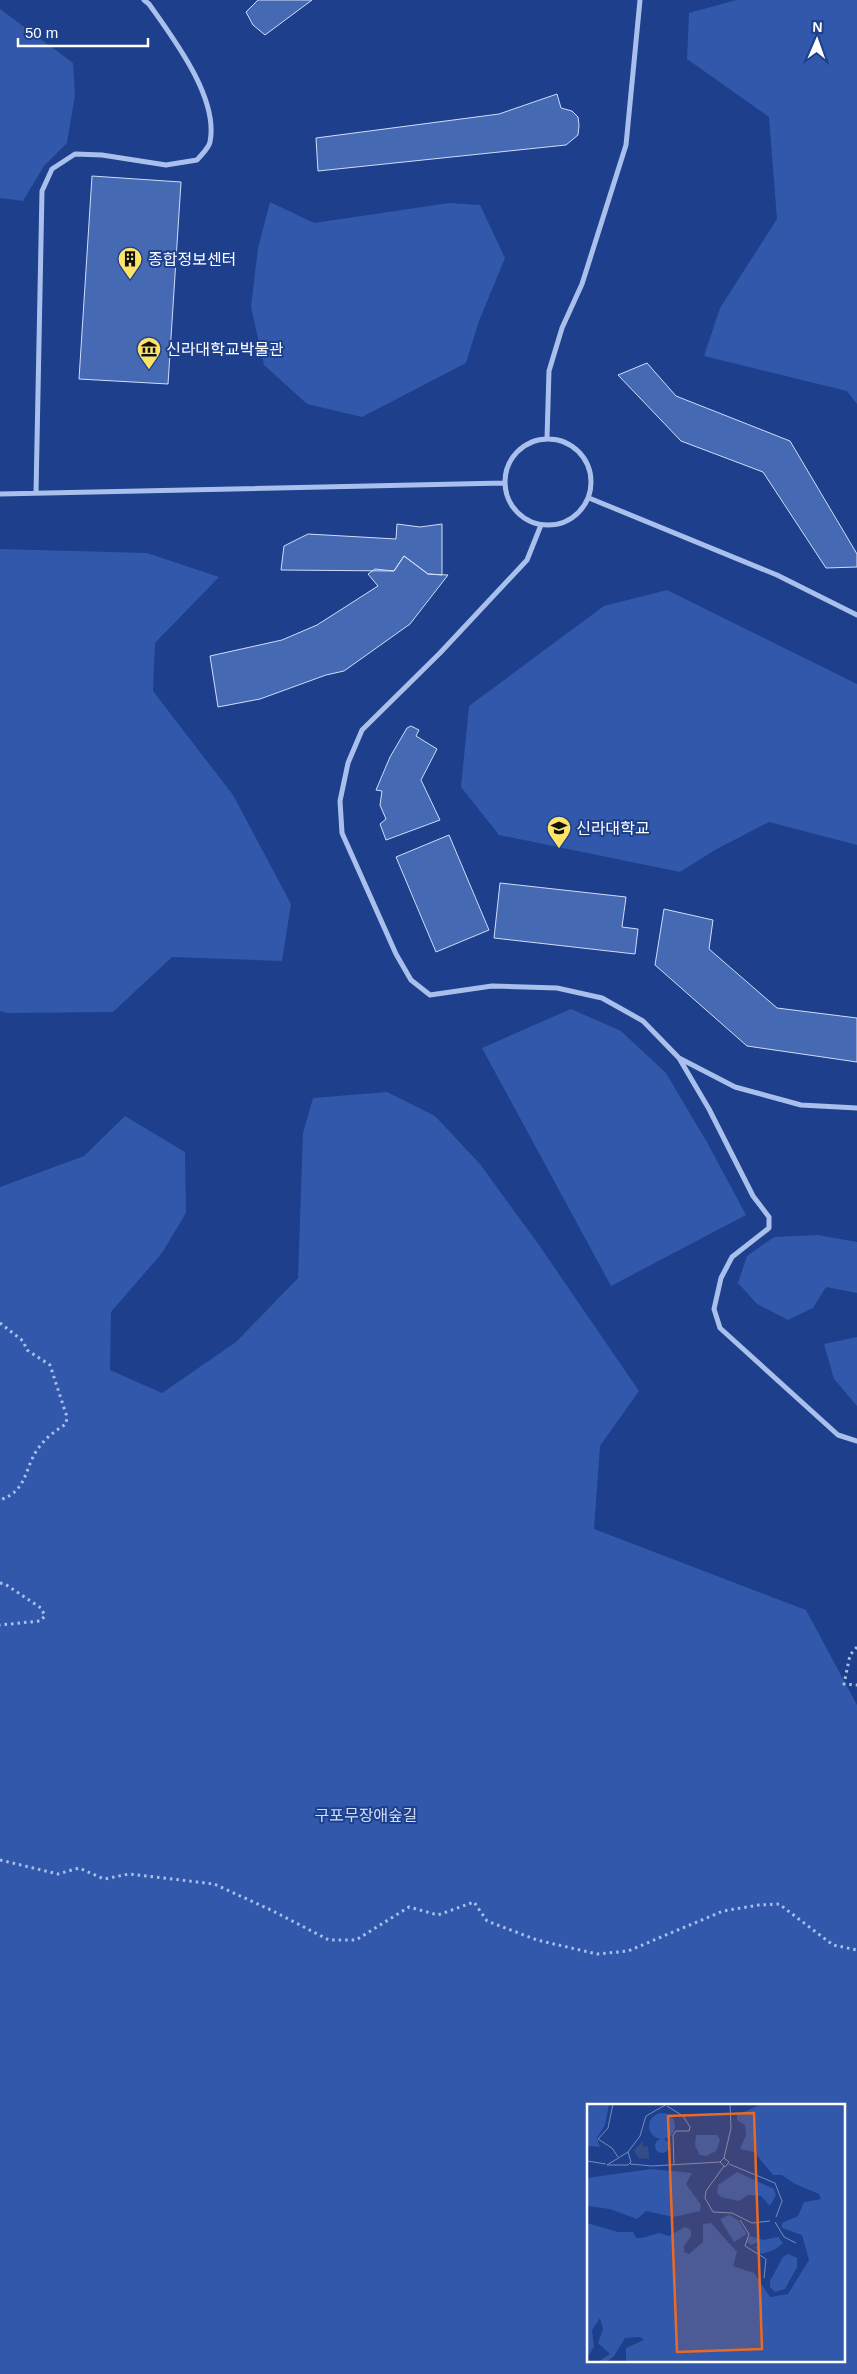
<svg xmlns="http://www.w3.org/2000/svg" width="857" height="2374" viewBox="0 0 857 2374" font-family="Helvetica,'Noto Sans KR',sans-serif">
<rect width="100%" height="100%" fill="#1d3f8c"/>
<!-- green -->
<path fill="#3158aa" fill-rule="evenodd" d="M736 0H857V404L847 391 704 356 720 308 777 219 769 117 687 59 689 13Z
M0 9 73 63 75 95 67 143 44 166 23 201 0 198Z
M270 202 314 223 449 203 480 205 505 258 479 321 466 363 362 417 307 404 264 365 251 307 258 248Z
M0 549 147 553 219 577 155 643 153 691 233 795 291 904 282 961 172 957 113 1012 7 1013 0 1011Z
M667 590 857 684V845L769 822 715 850 680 872 499 835 461 787 469 706 604 606Z
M571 1009 621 1031 666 1073 708 1144 746 1215 611 1286 482 1048Z
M387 1092 435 1116 480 1164 539 1245 639 1391 600 1446 594 1529 806 1610 857 1705V2374H0V1187L84 1156 125 1116 185 1152 186 1213 162 1253 111 1312 110 1370 162 1393 236 1342 298 1278 303 1133 313 1098ZM588 2105H843V2360H588Z
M818 1235 857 1242V1293L826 1287 813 1308 788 1320 757 1304 738 1283 747 1256 774 1237Z
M857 1337V1406L834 1379 824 1344Z"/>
<!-- building -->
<path fill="#4669b4" stroke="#d0ddf9" d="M258 0H312L265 35 253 25 246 12Z
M557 94 561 108 572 111 578 117 579 125 578 135 566 145 318 171 316 138 499 114Z
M92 176 181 182 168 384 79 379Z
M647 363 676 396 790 441 857 554V567L826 568 763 472 681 441 618 375Z
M397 524 420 527 442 524V575L428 574 404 556 394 571 281 570 284 546 308 534 396 539Z
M404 556 428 574 448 575 410 624 344 671 326 675 260 699 218 707 210 656 282 640 317 625 378 586 368 574 375 569 394 571Z
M411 726 419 730 416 736 437 749 421 780 440 820 386 840 380 824 386 819 380 805 382 791 376 790 390 757 407 728Z
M449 835 489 930 436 952 396 857Z
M500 883 626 897 622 927 638 929 635 954 494 938Z
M664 909 713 920 709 949 777 1008 857 1018V1062L747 1046 655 965Z"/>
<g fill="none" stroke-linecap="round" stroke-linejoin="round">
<!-- path -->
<path stroke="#aac0ec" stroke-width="3" stroke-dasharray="2.5 4" stroke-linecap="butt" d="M0 1323 23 1341 27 1350 50 1365 67 1417 66 1424C55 1431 45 1438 37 1450 24 1470 27 1491 0 1500
M0 1583 5 1584 41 1608 45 1616 40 1621 0 1625
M857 1647 850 1655 844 1684 857 1685
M0 1860 58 1874 79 1868 104 1879 129 1874 214 1884 271 1910 329 1940H356L409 1907 438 1915 474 1902 487 1921 537 1940 597 1954 628 1951 723 1911 759 1905 779 1904 833 1945 857 1950"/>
<!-- minor -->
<path stroke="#aac0ec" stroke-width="5" d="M547 438 549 371 562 328 582 284 626 145 640 0
M505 482a43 43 0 1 1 86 0a43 43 0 1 1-86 0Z
M36 493 42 191 52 169 75 154 102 155 166 165 197 160C201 155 209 148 210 142 219 98 173 38 149 4L144 0
M0 494 504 483
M589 498 777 575 857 615
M541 525 527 560 440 653 362 730 348 763 340 801 342 833 396 954 411 980 430 995 492 986 557 988 602 998 643 1021 679 1058 735 1087 801 1105 857 1108
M679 1058 709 1109 753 1196 769 1217V1228L732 1257 721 1278 714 1309 720 1328 838 1435 857 1441"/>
</g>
<!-- icons -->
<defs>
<symbol id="building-pin" viewBox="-11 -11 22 30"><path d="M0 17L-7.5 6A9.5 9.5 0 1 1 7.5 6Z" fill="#fce469" stroke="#1d3f8c"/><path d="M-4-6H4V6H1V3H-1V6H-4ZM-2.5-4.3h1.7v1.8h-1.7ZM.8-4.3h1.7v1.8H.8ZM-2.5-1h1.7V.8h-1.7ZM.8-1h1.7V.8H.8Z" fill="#111"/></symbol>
<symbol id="museum-pin" viewBox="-11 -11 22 30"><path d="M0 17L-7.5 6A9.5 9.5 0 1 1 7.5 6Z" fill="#fce469" stroke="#1d3f8c"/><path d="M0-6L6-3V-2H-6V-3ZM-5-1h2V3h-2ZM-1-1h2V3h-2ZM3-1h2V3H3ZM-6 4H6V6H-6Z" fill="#111"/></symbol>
<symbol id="university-pin" viewBox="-11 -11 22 30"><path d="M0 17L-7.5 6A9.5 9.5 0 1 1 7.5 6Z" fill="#fce469" stroke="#1d3f8c"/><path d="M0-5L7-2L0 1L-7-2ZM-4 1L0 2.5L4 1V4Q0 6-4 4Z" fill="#111"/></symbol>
</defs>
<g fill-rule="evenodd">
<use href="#building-pin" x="116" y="245" width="28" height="38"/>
<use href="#museum-pin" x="135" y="335" width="28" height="38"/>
<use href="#university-pin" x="545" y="814" width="28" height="38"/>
</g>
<g text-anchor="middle" stroke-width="4" stroke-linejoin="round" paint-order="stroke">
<!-- poi labels -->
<g font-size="16" fill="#fff" stroke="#1d3f8c" text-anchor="start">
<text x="148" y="265">종합정보센터</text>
<text x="166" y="355">신라대학교박물관</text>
<text x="576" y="834">신라대학교</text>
</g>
<!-- park labels -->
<g font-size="16" fill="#d0ddf9" stroke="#1d3f8c">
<text x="366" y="1821">구포무장애숲길</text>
</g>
</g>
<!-- overview -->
<g transform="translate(587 2104)">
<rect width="258" height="258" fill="#1d3f8c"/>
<path d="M0 0H22L18 21 10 34 13 43 0 42ZM175 0H257V257H39V244L57 236 53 233 38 234 27 252 21 257H12L23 250 11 239 16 225 13 214 5 226 7 243 0 254V119L31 128H46L49 134H55L72 129 82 132 98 123 104 126V132L97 142V148L102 150 116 138V120L124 119 150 148 146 162 167 169 183 193 201 190 222 156 215 131 195 124V119L211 112 217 98 234 95 232 90 208 80 195 71H186L167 48 153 45 159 31 158 21 150 16V11ZM62 22a13 13 0 1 1 26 0a13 13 0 1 1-26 0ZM109 31H130L133 36 129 47 119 52 113 51 108 42ZM68 42a7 7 0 1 1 14 0a7 7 0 1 1-14 0ZM64 65 105 69 99 80 114 101 113 107 86 113 59 107 50 115 23 105 0 102V74ZM150 68 187 85 189 91 183 102 174 92 161 91 152 97 134 93 130 89 131 81ZM142 111 151 116 160 130 147 138 133 115ZM163 132 176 136 191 133 196 139 187 146 174 150 168 143 172 142 171 138 164 141 159 137ZM201 150 210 154V163L198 185 188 188 183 183V177L196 153Z" fill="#3158aa"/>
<path d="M56 37V42L61 43 62 55 51 54 47 46Z" fill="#344d86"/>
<path fill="none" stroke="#778cba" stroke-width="1" d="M26 0 21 24 11 35 25 44 31 53M80 2 96 12 103 23 102 27H89L86 31 87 61M41 48 44 58 41 61H20L41 48 53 32 59 12 80 0M137 54 144 24 143 0M0 57 19 60M43 60 65 62 133 58 138 63 142 58 137 54 133 58M142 60 188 79 195 97 189 113M137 62 119 87 118 94 126 108 145 109 165 119 183 117M153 116 162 130 158 142 179 155 177 174M188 118 197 133 209 139"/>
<path fill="#ea6a24" fill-opacity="0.15" stroke="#ea6a24" stroke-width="2.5" d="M167 9 175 245 90 248 81 12Z"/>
<rect width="258" height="258" fill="none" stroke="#fff" stroke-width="2.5"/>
</g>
<!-- north arrow -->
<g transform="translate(817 40) rotate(2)" stroke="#1d3f8c" stroke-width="4" paint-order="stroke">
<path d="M0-4L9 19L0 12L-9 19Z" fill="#ffffff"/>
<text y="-8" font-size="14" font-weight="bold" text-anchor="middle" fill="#ffffff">N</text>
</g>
<!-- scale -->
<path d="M18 38v8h130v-8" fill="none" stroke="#ffffff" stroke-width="2.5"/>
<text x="25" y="38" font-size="15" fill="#ffffff" stroke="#1d3f8c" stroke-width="4" paint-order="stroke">50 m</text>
</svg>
